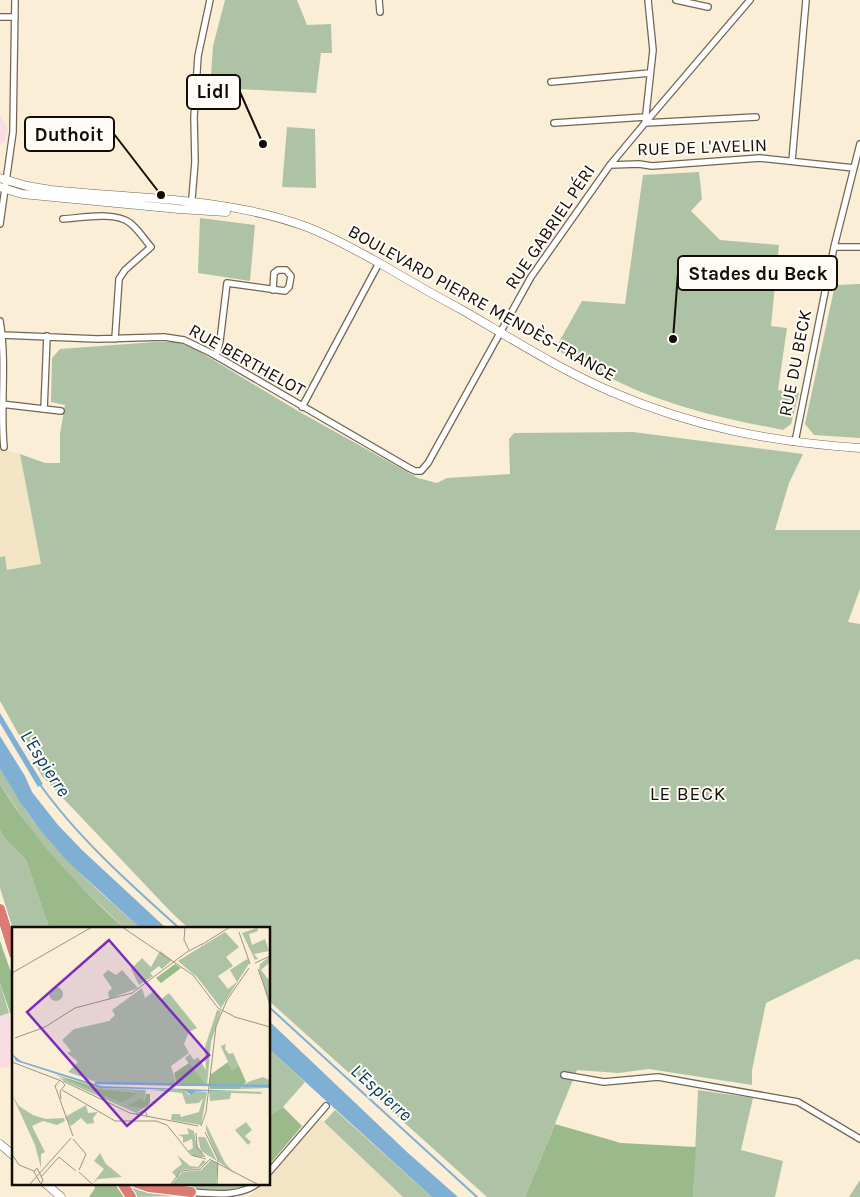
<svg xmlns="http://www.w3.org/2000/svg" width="860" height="1197" viewBox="0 0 860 1197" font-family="Karla,sans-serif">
<rect width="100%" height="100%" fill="#faeed7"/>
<!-- built -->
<path fill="#f4e4c6" d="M0 449 20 454 41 564 7 570 5 556 0 557Z
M319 1118 403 1197H249L261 1183H269V1175Z"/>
<!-- education -->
<path fill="#f8dde2" d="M0 115 8 129 5 142 0 145Z
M9 1013 14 1024V1066L0 1068V1016Z"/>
<!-- green -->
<path fill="#aec3a5" d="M225 0H297L307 25 331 24 332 53H321L316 93 218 88V76L211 75 213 46Z
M287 127 315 129 316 188 282 187Z
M699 172 702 199 691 211 720 240 779 245 771 326 787 328 778 390 799 393 791 424 783 430C742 422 702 414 663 400 625 388 590 367 555 349L582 301 625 304 643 175Z
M200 218 255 225 250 281 198 273Z
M860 284V438L814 435 805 424 835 285Z
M155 342H176L192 347 298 411 418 478 437 483 447 478 510 474 509 439 514 433 633 432 803 454 789 483 775 530H860V589L848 622 860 624V960L856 959 766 1003 752 1070V1085L649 1069 618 1073 577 1070 525 1197H487L269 1001V928H188L170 911 42 776 0 701V557L5 556 7 570 41 564 20 454 45 463H60V434L65 405 51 402 52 358 60 349Z
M0 769C13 790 25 811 41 830 70 867 106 897 140 928H124L73 879 33 833 0 784Z
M0 830 2 835 26 860 49 928H14V933L0 888Z
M0 983 9 1013 0 1016Z
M269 1049 305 1082 283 1107 269 1116Z
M698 1090 753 1098 741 1150 783 1161 775 1197H693Z
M335 1110 432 1197H403L324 1122Z
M860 1180V1197H849Z
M147 1183H252L247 1187 234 1191 174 1187Z
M132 1185 151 1192 173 1193 176 1194 175 1196 137 1197 131 1187Z"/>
<!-- forest -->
<path fill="#9aba8b" d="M0 784C34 839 77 885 124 928H49L26 860 2 835 0 830Z
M0 941 14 981V1024L0 983Z
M283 1107 302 1126 269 1165V1116Z
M555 1124 621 1143 696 1147 693 1197H525Z
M92 1183H114L124 1197H89L95 1188Z"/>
<!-- water -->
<path fill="#80afd4" d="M0 713 43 784 38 787 0 723Z
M0 736 25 776 32 792 58 825 82 850 166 928H140L67 861 41 831 20 802 0 769Z
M269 1021 407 1152 458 1197H432L269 1049Z"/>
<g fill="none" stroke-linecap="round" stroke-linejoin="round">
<!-- stream -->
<path stroke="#80afd4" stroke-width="2" d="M39 783C76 836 131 885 179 928
M269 1007 477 1197"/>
<defs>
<path id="street" d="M379 0 380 12
M676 0 708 7
M0 17H15
M551 82 650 73
M554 123 645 117
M645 123 750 0
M645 123 756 117
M792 161 806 0
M610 165 639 164 652 166 760 158 854 168
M191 210 195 162 194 117 198 56 210 0
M63 219C81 218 115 211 130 223 138 229 144 239 151 247L125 270 119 279 115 339
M0 224 13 132 15 0
M834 247H860
M775 283 825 287
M0 321C7 363 0 405 4 447
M2 335 97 339 164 337 184 340 211 353 409 468 415 471H421L428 463 531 277 610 165 645 123 653 50 648 0
M216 356 220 341 227 283 285 291 289 287 291 276 286 270H278L274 273 273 290
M1 404 61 411
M302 407 379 263
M44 409 47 336
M795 442 834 247 860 144
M564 1075 604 1082 658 1077 798 1102 860 1139
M269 1172 326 1106
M191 1192C214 1194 241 1197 258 1183"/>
<path id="secondary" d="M0 178 27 186 51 190C136 199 226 197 307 227 333 237 357 251 381 264 408 280 436 296 464 311 512 339 561 370 612 392 693 427 772 442 860 448
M0 187 22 194 179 209 226 212
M0 1144 14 1156
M45 1183 61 1197"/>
<path id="highway" d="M0 909 14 954
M122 1183 131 1197
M137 1183 149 1187 191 1192"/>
</defs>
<!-- street casing -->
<use href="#street" stroke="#716652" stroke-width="8"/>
<!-- secondary casing -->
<use href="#secondary" stroke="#716652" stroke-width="9"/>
<!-- highway casing -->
<use href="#highway" stroke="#fff" stroke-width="12"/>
<!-- street -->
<use href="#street" stroke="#fff" stroke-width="5.5"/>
<!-- secondary -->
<use href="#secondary" stroke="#fff" stroke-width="8"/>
<!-- highway -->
<use href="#highway" stroke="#dc7b71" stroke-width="10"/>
</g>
<g text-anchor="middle" stroke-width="4" stroke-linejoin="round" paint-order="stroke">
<!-- street labels -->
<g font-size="18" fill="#120e07" stroke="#fffcf7">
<text transform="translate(702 147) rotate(-2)" y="6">RUE DE L'AVELIN</text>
<text transform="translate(550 227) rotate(-56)" y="6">RUE GABRIEL PÉRI</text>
<text transform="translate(482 303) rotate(29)" y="6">BOULEVARD PIERRE MENDÈS-FRANCE</text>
<text transform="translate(247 360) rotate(29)" y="6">RUE BERTHELOT</text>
<text transform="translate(795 363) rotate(-79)" y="6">RUE DU BECK</text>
</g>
<!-- water labels -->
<g font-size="19" font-style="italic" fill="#003a5d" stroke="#fffcf7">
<text transform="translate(46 763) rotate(57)" y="7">L'Espierre</text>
<text transform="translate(382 1092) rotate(42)" y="7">L'Espierre</text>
</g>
<!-- neighbourhood labels -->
<g font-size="19" letter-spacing="1" fill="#120e07" stroke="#fffcf7">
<text x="688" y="800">LE BECK</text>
</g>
</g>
<!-- overview -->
<g transform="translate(12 927)">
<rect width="258" height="258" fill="#faeed7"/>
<path d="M245 1 246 4 237 7 240 18 253 12 257 24 242 27 246 32 243 33 230 6ZM213 5 227 20 214 30 221 39 206 49 216 62 225 55 218 43 235 32 238 35 209 81 185 50 166 34ZM148 24 160 33 150 42 147 39 138 46 141 49 127 58 119 42 130 31 139 40ZM257 30V36L249 43 257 53V78L247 43 248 37ZM96 43 104 48 110 43 126 61 97 72 96 65 100 61 91 48ZM37 67a7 7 0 1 1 14 0a7 7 0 1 1-14 0ZM130 61 133 71 143 63 148 73 157 66 185 101 177 105 172 117 177 126 159 139 165 159 84 155 56 145 66 135 55 126 59 124 50 113 62 102 97 94 103 88 100 83ZM205 83 209 84 199 115 195 159H192L173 131 178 127 182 133 186 130 194 143 193 120ZM214 117 213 122 217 127 221 126 227 139 223 142 220 143 211 124 209 119ZM37 146 88 161 134 163 132 176 129 171 133 179 136 175 137 178 124 186 46 151 57 152ZM58 153 88 162 125 166 109 176ZM251 150 257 153V161L228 162 236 155ZM139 163H172L177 168 184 164 195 165 189 198 159 193 160 187H168L169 190 187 185 191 171 187 176 174 177 170 166ZM197 164 249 165 250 167 219 166 218 172 198 174ZM0 168 7 179 21 188 34 192 52 191 53 194 45 198 31 194 20 199 33 225 29 227V241L23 218ZM74 178 76 186 86 185 81 191 82 196 75 197 69 191 59 199 53 190ZM234 195 240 203 233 209 239 215 236 218 223 203ZM194 197 213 236 223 247 207 235 194 203ZM175 201 182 204 184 216 192 230H183L176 224 181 221 180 212 171 216V210L166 208 177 207ZM186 210H193L205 234 189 224ZM88 226 94 237 110 250 86 252 81 256 92 242 82 234ZM165 228 178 239 186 240 191 233 194 235 187 241 169 243 165 251 160 245 170 237ZM199 233 206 236 204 257H160L170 245 189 243Z" fill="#aec3a5" fill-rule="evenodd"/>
<path d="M163 37 169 41 149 56 144 51ZM216 135 220 143 227 139 234 155 228 162H198V148ZM177 136 192 156V159H165L162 146ZM42 147 88 162 126 166 109 176ZM134 167H138V176L131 181 115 179 129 171 132 175Z" fill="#9aba8b"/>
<path d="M0 127 9 134 89 159 257 165 184 164 179 168 172 163 88 161 4 134Z" fill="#80afd4"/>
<path fill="none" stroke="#80afd4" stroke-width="2.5" d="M83 156 258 159"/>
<path fill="none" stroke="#9d9484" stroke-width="1" d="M110 0 181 48 206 81 223 90 258 100M173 0 172 13 177 23M227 5 238 37M189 18 218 0M243 36 258 29M246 42 258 75M0 46 80 0M3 111 33 100 63 81 120 66 175 25 190 17M0 135 47 153M51 154 118 186 186 199M50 163 103 194H144L155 198 179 228 194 232M49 172 48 164 53 158 48 153 43 159 61 209M124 187 133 183 135 189M189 199 194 185 204 99 215 73 237 41M193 205 206 232 205 257M184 206 185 220 193 230M61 212 74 227 67 243M0 227 7 238 22 244M197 232 245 257M25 241 31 253 29 257 22 245ZM67 245 80 257M29 250 47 230 64 244M18 257 59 211M159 257 169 244 188 242 197 233"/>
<path fill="#7b2cbf" fill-opacity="0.15" stroke="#7b2cbf" stroke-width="2.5" d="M97 13 197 128 115 199 15 85Z"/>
<rect width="258" height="258" fill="none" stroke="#120e07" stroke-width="2.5"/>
</g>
<!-- callouts -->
<path fill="none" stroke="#120e07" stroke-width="2" d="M263 144L240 92M161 195L114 134M673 339L678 273"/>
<g fill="#120e07" stroke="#fffcf7" stroke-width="2">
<circle cx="263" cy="144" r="5"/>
<circle cx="161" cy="195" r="5"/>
<circle cx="673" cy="339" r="5"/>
</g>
<g fill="#fffcf7" stroke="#120e07" stroke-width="2">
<rect x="187" y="75" width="53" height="34" rx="5"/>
<rect x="25" y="117" width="89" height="34" rx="5"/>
<rect x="678" y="256" width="159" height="34" rx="5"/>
</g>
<g font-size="19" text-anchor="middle" font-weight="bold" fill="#120e07">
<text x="213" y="98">Lidl</text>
<text x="69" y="141">Duthoit</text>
<text x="758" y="280">Stades du Beck</text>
</g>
</svg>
